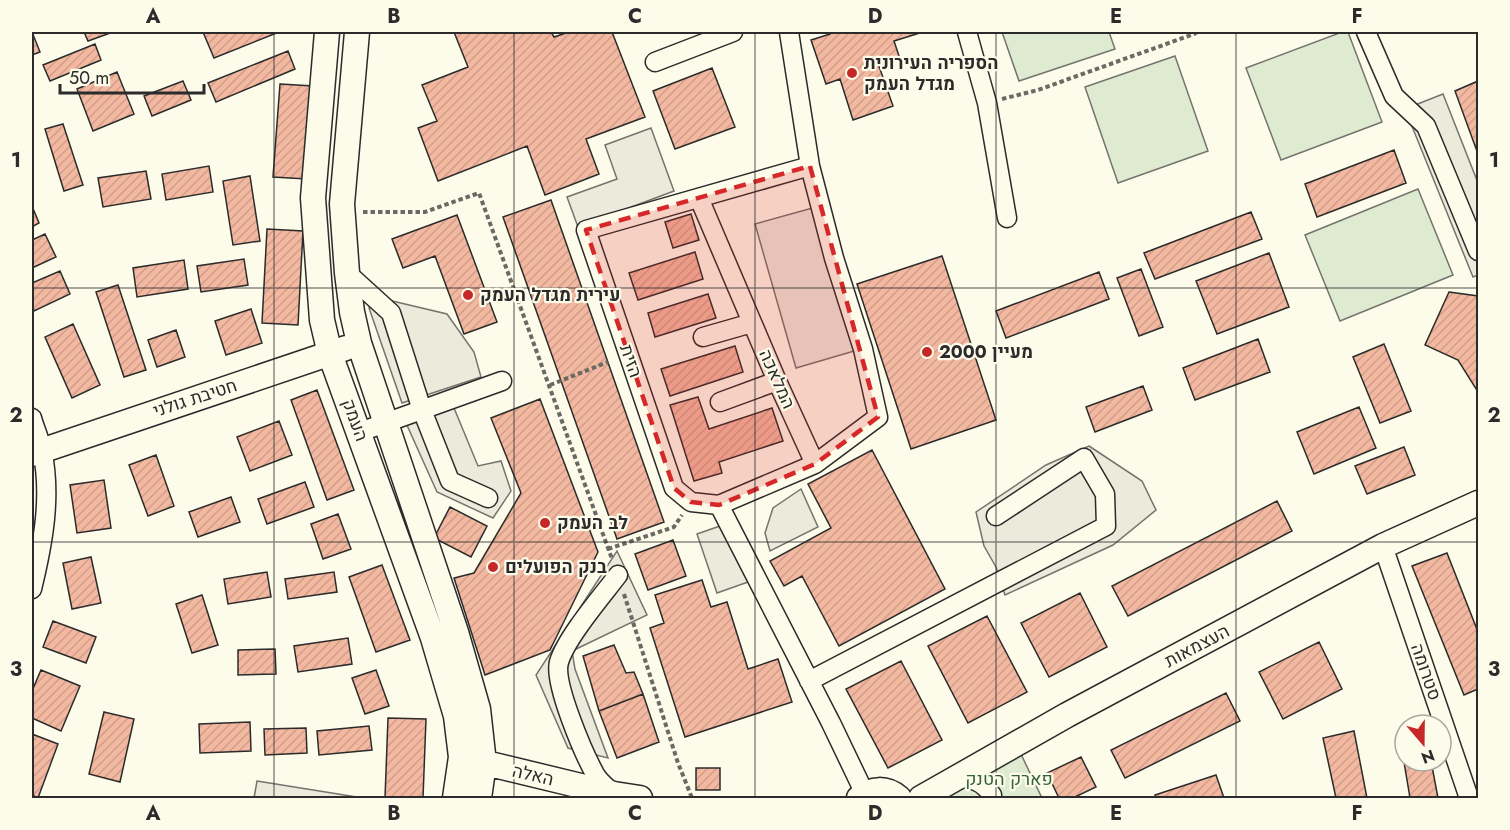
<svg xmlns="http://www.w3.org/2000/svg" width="1510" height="830" viewBox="0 0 1510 830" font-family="Jost,Heebo,sans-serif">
<defs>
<pattern id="building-hatch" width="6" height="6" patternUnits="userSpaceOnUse" patternTransform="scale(1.5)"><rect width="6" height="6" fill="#f2b8a0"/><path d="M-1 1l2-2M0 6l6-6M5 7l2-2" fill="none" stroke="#d09e8a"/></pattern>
</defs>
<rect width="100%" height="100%" fill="#fdfbea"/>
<!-- park -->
<path fill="#deebd1" stroke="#74746e" stroke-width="1.5" d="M1002 32H1109L1115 49 1019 81Z
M1342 32H1348L1382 122 1281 160 1246 68Z
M1175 56 1208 151 1118 183 1085 87Z
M1418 189 1453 275 1340 321 1305 235Z
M1019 750 1042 798H934Z"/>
<!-- parking -->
<path fill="#eceadb" stroke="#74746e" stroke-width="1.5" d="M1443 94 1478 183V275L1473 277 1405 109Z
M651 128 674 191 578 227 567 197 617 179 605 145Z
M827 204 868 347 796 368 755 224Z
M388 300 447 314 474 352 481 377 402 403 369 308Z
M454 408 478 466 501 461 511 491 493 518 437 492 406 423Z
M1089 446 1142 481 1156 510 1113 545 1005 595 996 567 984 546 976 512 1046 465Z
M801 489 818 527 770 551 765 533 773 508Z
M720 526 748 582 717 593 697 534Z
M617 551 647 615 572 651 575 669 608 758 568 748 536 675Z
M257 781 363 798H254Z"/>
<!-- building -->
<path fill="url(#building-hatch)" stroke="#2b2b2b" stroke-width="1.5" d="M32 32 40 52 32 55Z
M84 32H113L88 41Z
M203 32H279L214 58Z
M454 32H551L554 37 569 32H612L645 117 586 139 599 174 545 195 527 146 438 181 418 128 437 121 422 85 468 67Z
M829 32H923L894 41 900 59 879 66 893 106 853 120 840 79 826 84 811 40 830 34Z
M95 44 101 60 50 81 43 65Z
M288 51 295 69 216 102 208 83Z
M712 68 735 127 675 149 653 91Z
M117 72 134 114 93 131 77 89Z
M183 81 191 100 152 116 144 96Z
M1478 81V154L1455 91Z
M280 84 313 86 306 179 273 177Z
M63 124 83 185 64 191 45 129Z
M1394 150 1406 183 1317 217 1305 184Z
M209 166 213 192 166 200 162 174Z
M146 171 151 199 103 207 98 178Z
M250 176 260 241 233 245 223 181Z
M551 200 664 522 617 539 503 217Z
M32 206 39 223 32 227Z
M1251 212 1262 239 1155 279 1144 253Z
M691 214 699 240 673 248 665 222Z
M457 215 497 322 464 334 435 256 403 268 392 239Z
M267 229 303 231 298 325 262 323Z
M45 234 56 257 32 268V240Z
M695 252 703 279 638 300 629 273Z
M1269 253 1289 307 1217 334 1196 281Z
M942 256 996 420 911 449 857 284Z
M244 259 248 285 201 292 197 266Z
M184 260 188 289 137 297 133 268Z
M1141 269 1163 327 1139 336 1117 278Z
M60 271 70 294 34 311 32 305V283Z
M1099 272 1109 299 1006 338 996 311Z
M118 285 146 370 124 377 96 292Z
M1449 292 1478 296V392L1458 360 1425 345Z
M708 294 716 318 655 337 648 313Z
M251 309 262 343 226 355 215 321Z
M73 324 100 385 72 398 45 337Z
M176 330 185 357 157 367 148 340Z
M1258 339 1270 372 1195 400 1183 368Z
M1384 344 1411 411 1380 423 1353 357Z
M735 346 743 372 670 396 661 369Z
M1143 386 1152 410 1095 432 1086 407Z
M317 390 354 490 327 500 291 400Z
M698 397 709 429 772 408 783 441 719 462 722 473 694 481 670 405Z
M540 399 598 552 550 650 485 675 454 578 474 573 521 493 491 418Z
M1359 407 1376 448 1314 474 1297 432Z
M279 421 292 455 250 471 237 437Z
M1404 447 1415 475 1367 494 1355 466Z
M872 450 945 589 839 646 802 576 784 586 770 561 831 528 808 484Z
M156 455 174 506 148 516 129 465Z
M104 480 111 528 77 533 70 485Z
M305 482 314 507 267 524 258 499Z
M231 497 240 522 198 537 189 512Z
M1277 501 1292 531 1128 616 1112 586Z
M450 507 487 526 471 557 434 538Z
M338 514 351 549 323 559 311 524Z
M673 540 686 576 648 590 635 554Z
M1447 553 1478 632V689L1464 695 1412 566Z
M91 557 101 603 72 609 63 563Z
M382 565 410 640 376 652 349 577Z
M267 572 271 597 228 604 224 579Z
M334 572 337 592 288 599 285 579Z
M702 580 711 607 727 602 748 669 778 659 792 702 685 737 650 628 664 623 655 595Z
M1080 593 1107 647 1049 677 1021 623Z
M202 595 218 645 192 653 176 604Z
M987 616 1027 692 968 723 928 646Z
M53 621 96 637 86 663 43 647Z
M348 638 352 664 298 672 294 646Z
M1319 642 1342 689 1283 719 1259 672Z
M614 645 626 673 634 672 643 694 599 711 583 656Z
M275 649 276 674 238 675V650Z
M901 661 942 740 888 768 846 689Z
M41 670 80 686 61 731 32 718V691Z
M376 670 389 706 365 714 352 678Z
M1226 693 1240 721 1125 778 1111 750Z
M643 694 659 742 617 758 599 711Z
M104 712 134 719 120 782 89 774Z
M388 718 426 719 423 798H385Z
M250 722 251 751 200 753 199 724Z
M369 726 372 750 319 755 317 731Z
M306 728 307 753 265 755 264 729Z
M1354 731 1367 798H1336L1323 738Z
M32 734 58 744 38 798 32 795Z
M1081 757 1096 787 1073 798H1059L1047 773Z
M1431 761 1438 798H1410L1404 762Z
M696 768H720V790H696Z
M1216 775 1224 798H1156L1155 795Z"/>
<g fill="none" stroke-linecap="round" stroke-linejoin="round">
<defs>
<path id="street" d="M789 32 810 166 586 230 674 488 691 502 719 505 831 723 865 794
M967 32 987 103 1007 218
M1366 32 1394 96 1426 126 1478 251
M655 62 733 32
M810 166 834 258 863 349 878 417 815 464
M699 198 777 381 815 464 719 505
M347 273 391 313 422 410 450 481 488 498
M703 337 752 323
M720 402 777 381
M32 418C35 429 40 439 42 450 52 496 43 544 32 589
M360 432 502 381
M1383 546 1469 798
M809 681 1106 526 1105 494 1084 458 996 516
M957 777C973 779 982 781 992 795
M614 794C608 788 599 782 595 774 584 754 553 683 559 662 566 638 602 596 618 575"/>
<path id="secondary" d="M327 32 313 198 322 320 330 354 433 638 456 716 461 757 455 798
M357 32 342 204 347 273 352 312 359 343 456 632 478 709 484 763 479 798
M32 454 346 348
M469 759 614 794 640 798
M859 798C872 788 886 787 899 798
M921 798 1067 715 1383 546 1478 503"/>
</defs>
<!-- street casing -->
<use href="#street" stroke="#2b2b2b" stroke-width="21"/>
<!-- secondary casing -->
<use href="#secondary" stroke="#2b2b2b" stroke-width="27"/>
<!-- path -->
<path stroke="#6a6964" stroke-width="4" stroke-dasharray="4.5 3" stroke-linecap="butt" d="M1002 99 1038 90 1194 34 1197 32
M363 212H425L479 193 612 559
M550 385 608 362
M608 549 674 527 682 515
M624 594 678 763 692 798"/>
<!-- street -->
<use href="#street" stroke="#fdfbea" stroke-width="18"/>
<!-- secondary -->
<use href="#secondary" stroke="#fdfbea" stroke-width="24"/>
</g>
<!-- marked area -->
<path fill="#d62828" fill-opacity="0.2" stroke="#d62828" stroke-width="4.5" stroke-dasharray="12 8" stroke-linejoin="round" d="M810 166 878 417 815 464 719 505 691 502 674 488 586 230Z"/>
<!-- grid -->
<path fill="none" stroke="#2b2b2b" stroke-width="1.5" stroke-opacity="0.55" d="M274 32V798M514 32V798M755 32V798M996 32V798M1236 32V798M32 288H1478M32 542H1478"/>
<!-- markers -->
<g fill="#c62828" stroke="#fdfbea" stroke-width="2">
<circle cx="852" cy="73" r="6"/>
<circle cx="468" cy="295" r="6"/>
<circle cx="927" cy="352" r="6"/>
<circle cx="545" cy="523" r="6"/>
<circle cx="493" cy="567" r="6"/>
</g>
<g text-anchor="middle" stroke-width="4.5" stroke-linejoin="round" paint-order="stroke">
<!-- poi labels -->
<g font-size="18" font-weight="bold" fill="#2b2b2b" stroke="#fdfbea" text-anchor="start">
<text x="864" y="69">הספריה העירונית<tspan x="864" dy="21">מגדל העמק</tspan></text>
<text x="480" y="301">עירית מגדל העמק</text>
<text x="939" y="358">מעיין 2000</text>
<text x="557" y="529">לב העמק</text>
<text x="505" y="573">בנק הפועלים</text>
</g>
<!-- street labels -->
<g font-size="18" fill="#2b2b2b" stroke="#fdfbea">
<text transform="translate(631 361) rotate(71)" y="6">הזית</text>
<text transform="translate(777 379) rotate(66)" y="6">המלאכה</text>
<text transform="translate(195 398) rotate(-18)" y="6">חטיבת גולני</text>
<text transform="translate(355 420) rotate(70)" y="6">העמק</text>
<text transform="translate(1197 646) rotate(-28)" y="6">העצמאות</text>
<text transform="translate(1426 672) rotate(71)" y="6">סטרומה</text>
<text transform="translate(533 775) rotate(13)" y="6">האלה</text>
</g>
<!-- park labels -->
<g font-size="18" fill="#34623c" stroke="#fdfbea">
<text x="1009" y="785">פארק הטנק</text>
</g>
</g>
<!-- border -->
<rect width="1510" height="830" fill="none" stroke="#fdfbea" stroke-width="66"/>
<!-- north arrow -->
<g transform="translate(1423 743) rotate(160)"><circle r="28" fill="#fdfbea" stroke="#a9a89e" stroke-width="1.5"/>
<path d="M0-4.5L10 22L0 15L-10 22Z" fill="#c62828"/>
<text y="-9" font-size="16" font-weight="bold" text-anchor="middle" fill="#2b2b2b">N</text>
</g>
<!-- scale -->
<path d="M60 84v9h144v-9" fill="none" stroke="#2b2b2b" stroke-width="3"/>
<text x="69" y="84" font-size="18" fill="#2b2b2b" stroke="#fdfbea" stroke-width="4.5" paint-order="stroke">50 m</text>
<rect x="33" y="33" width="1444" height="764" fill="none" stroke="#2b2b2b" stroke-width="2"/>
<g font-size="20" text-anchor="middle" font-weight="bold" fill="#2b2b2b">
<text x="153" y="23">A</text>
<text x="394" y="23">B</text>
<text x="635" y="23">C</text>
<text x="875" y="23">D</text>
<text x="1116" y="23">E</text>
<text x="1357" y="23">F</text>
<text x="16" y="167">1</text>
<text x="1494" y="167">1</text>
<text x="16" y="422">2</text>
<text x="1494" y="422">2</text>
<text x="16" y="676">3</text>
<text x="1494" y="676">3</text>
<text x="153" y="820">A</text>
<text x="394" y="820">B</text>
<text x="635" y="820">C</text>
<text x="875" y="820">D</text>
<text x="1116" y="820">E</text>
<text x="1357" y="820">F</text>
</g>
</svg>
